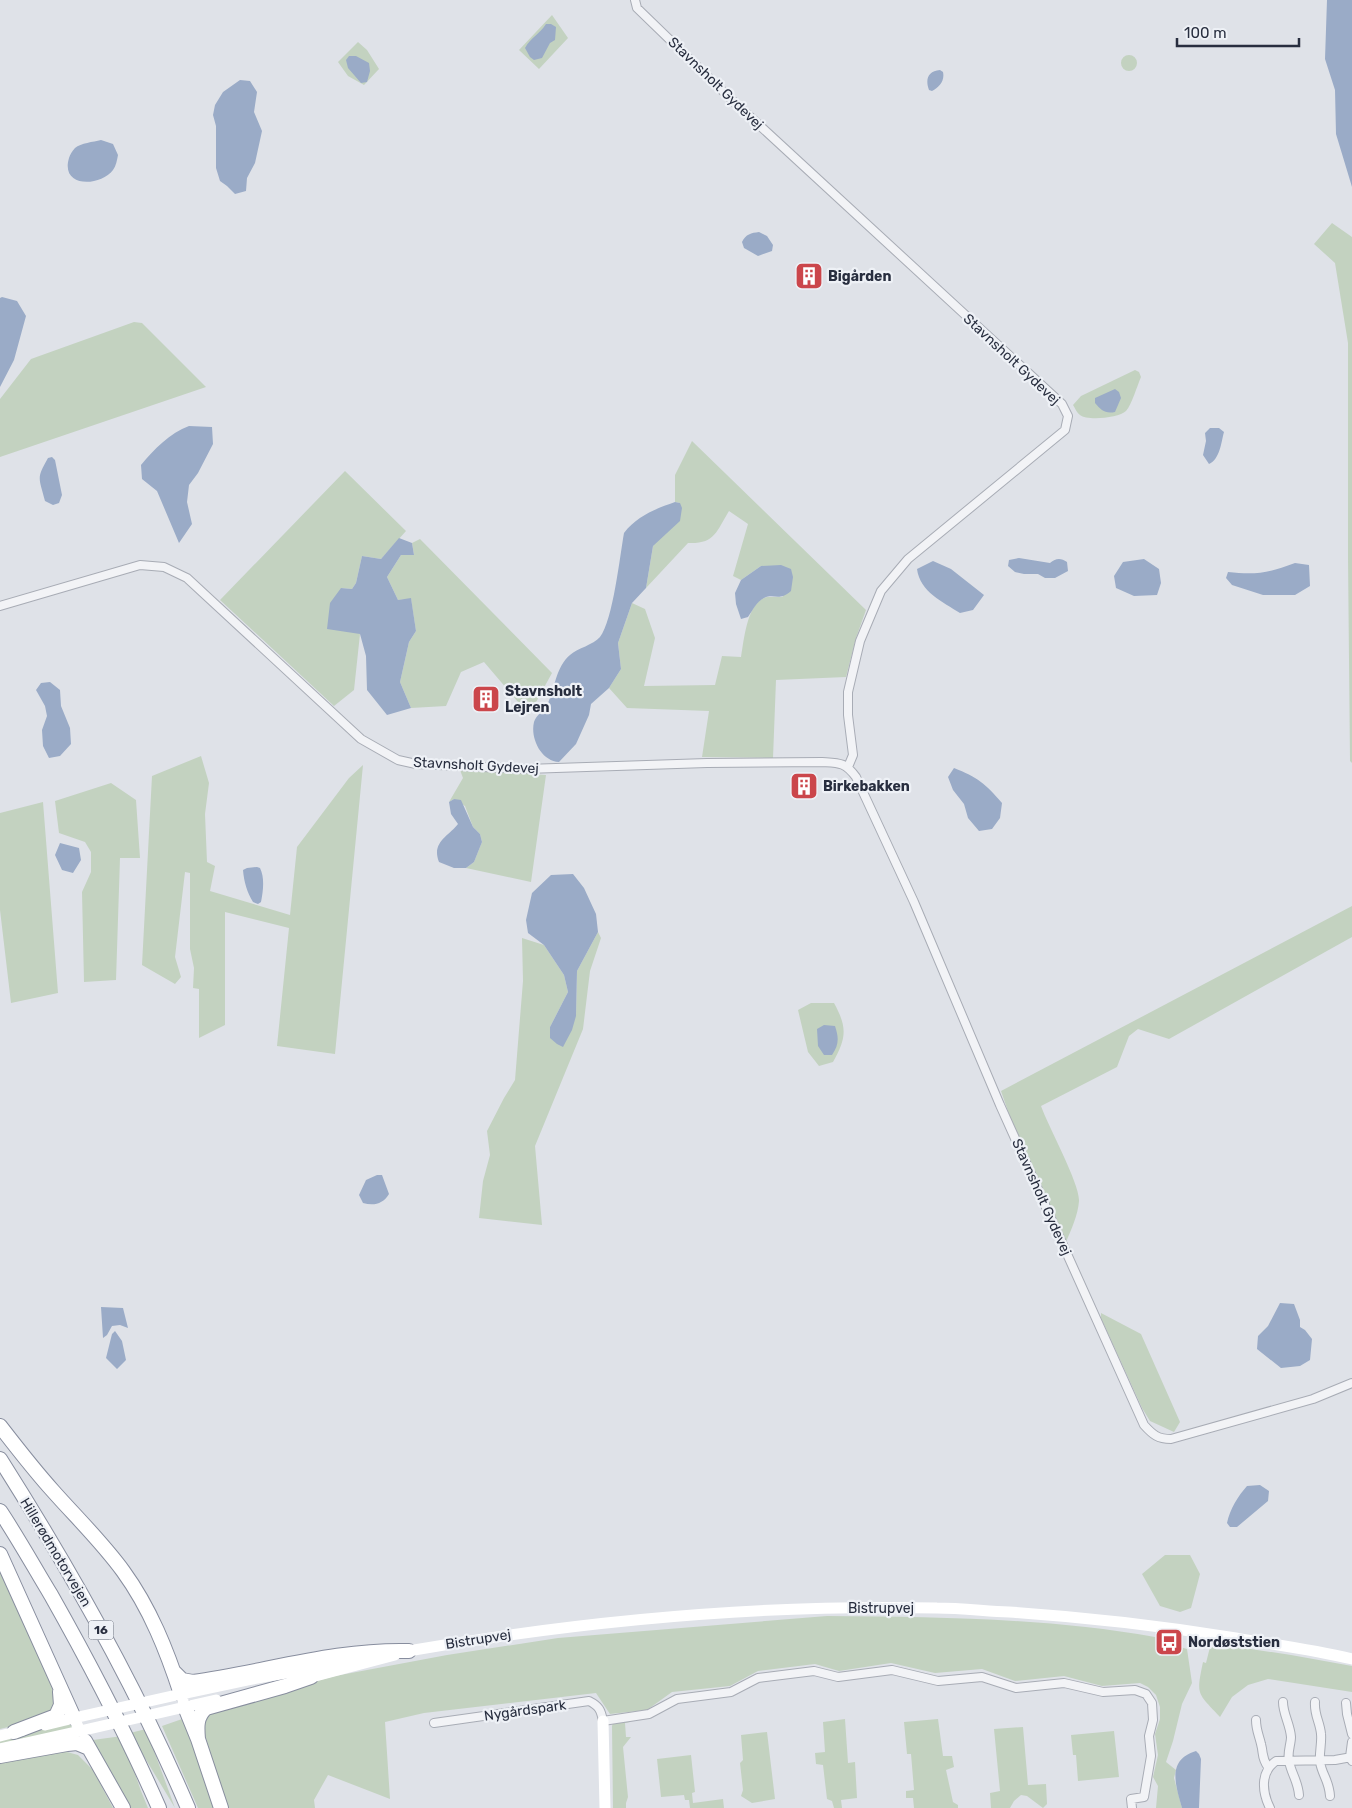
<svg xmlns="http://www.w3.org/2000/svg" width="1352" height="1808" viewBox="0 0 1352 1808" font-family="Rubik,sans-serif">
<rect width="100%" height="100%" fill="#dfe2e8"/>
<!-- green -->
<path fill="#c3d2c0" d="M552 15 568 38 539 69 519 50Z
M358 42 367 50 379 69 364 85 348 76 338 62Z
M1121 63a8 8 0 1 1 16 0a8 8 0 1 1-16 0Z
M1332 223 1352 237V763L1350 761 1348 558V343L1335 263 1314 244Z
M134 322 142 323 206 387 0 457V399L31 359Z
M1135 370 1139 372 1141 377C1137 386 1132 404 1126 411 1119 418 1087 421 1080 415 1077 413 1075 408 1073 405L1081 396Z
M692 441 866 610 856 638 846 677 776 680 773 758 702 757 709 711 627 708 609 688 621 669 618 643 632 603 645 609 655 638 644 686 715 685 722 656 741 657C744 640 747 601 767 597 772 597 778 597 783 597L761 566 741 580 733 576 748 524 729 511C716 532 715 544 688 543L646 588 653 546 680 503 675 502V475Z
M345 471 406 531 381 559 362 556 356 583 352 589 341 588 360 634 354 690 334 706 220 600Z
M420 539 552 673 529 715 484 662 461 672 446 706 411 708 400 682 409 642 416 631 411 599 398 600 387 577 401 555H414L412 543Z
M201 756 209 783 205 814 207 862 215 866 210 891 290 915 297 847 349 778 363 765 335 1054 277 1046 289 928 225 912V1025L199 1038V989L193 988 194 968 190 949V873L185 872 175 957 181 977 175 984 142 965 152 776Z
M460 770 546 775 531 882 466 868 474 862 482 842 480 834 473 827 465 806 454 799 449 802 463 778Z
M111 783 136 800 140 858H120L116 980 84 982 82 892 91 872V852L85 842 59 833 55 801Z
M43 802 58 993 11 1003 0 910V813Z
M1352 906V937L1169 1039 1138 1029 1129 1036 1117 1067 1041 1106C1048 1126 1080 1184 1079 1201 1078 1215 1071 1230 1066 1242L1013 1126 1001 1091Z
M598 932 601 938 590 971 583 1029 535 1146 542 1225 479 1218 483 1181 490 1155 487 1131 504 1098 515 1080 523 981 522 938 544 945 564 975 568 992 550 1027 576 1016 577 971Z
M811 1003H834C847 1027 847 1037 833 1062L819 1066 808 1052 798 1010Z
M1101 1313 1141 1334 1180 1422 1174 1432 1150 1421 1142 1408 1101 1318Z
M1165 1555H1190L1200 1574 1191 1608 1180 1612 1160 1606 1142 1574Z
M0 1571 55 1692V1705L45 1718 0 1729Z
M827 1616C937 1617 1047 1618 1155 1637L1162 1642 1187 1649 1192 1683 1182 1704 1173 1741 1166 1762 1176 1770 1174 1778 1182 1808H1156L1158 1786 1153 1777 1158 1755 1155 1734 1160 1719V1707L1156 1695 1148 1687 1140 1683 1102 1686 1064 1676 1015 1681 982 1669 935 1673 891 1663 839 1671 815 1664 758 1671 730 1686 672 1692 647 1710 610 1714 596 1693 424 1713 385 1722 390 1799 328 1775 314 1800 315 1808H228L202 1726 211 1710 335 1676 447 1655 558 1638Z
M1211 1643 1291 1655 1352 1666V1692L1268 1679 1248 1685 1232 1697 1220 1717C1197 1692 1196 1696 1203 1662L1206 1663Z
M185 1718 215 1808H198L162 1726Z
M845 1719 848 1763 855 1762 857 1798 841 1800 842 1808H834L832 1801 827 1799 823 1765 816 1764 815 1753 825 1752 823 1722Z
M938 1719 943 1756H952L954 1767 946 1770 953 1802 958 1805V1808H914L913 1798H906V1791L914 1790 911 1754H907L904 1722Z
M629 1720 630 1722 625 1723 626 1737H631L623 1747 628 1797 626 1803V1808H613L612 1726 613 1723Z
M68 1723 71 1725 72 1728 0 1746V1739Z
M1023 1727 1028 1785 1046 1784 1047 1804 1043 1808 1027 1796 1021 1795 1014 1801 1010 1808H991L990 1793 1000 1791 994 1729Z
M146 1729 175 1808 130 1733Z
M1114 1731 1119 1777 1078 1781 1076 1755H1073L1071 1735Z
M767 1732 775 1799 752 1803 741 1796 743 1790 740 1763 743 1760 741 1735Z
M122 1736 141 1791 148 1808H127L94 1750 93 1740Z
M56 1749 78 1755 93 1770 113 1808H0V1761Z
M691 1755 695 1792 692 1793 693 1803 723 1799 724 1808H690L689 1800H685L684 1795 661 1797 657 1759Z"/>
<!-- water -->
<path fill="#9aabc7" d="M1327 0H1352V187L1336 134 1335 90 1325 59Z
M546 24H551L556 27 555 40 550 43 542 58 534 60 530 57 525 48C531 37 539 35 546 24Z
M349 56H356L369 63 370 71 367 82 361 83 348 68 346 60Z
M940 70 943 72C945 81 939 87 932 91L929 90C925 79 928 71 940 70Z
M240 80 250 81 257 92 254 112 262 131 255 163 247 178 246 191 235 194 227 186 220 181 216 168V126L213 115 215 105 223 92Z
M101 140 113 144 118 155C117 160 116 166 113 170 100 187 60 188 69 158 70 155 72 151 75 148 81 143 93 142 101 140Z
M759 232 767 236 773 245 772 251 758 256 744 248 742 242C746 234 751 233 759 232Z
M2 297 17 301 26 316 14 360 0 387V298Z
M1115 389 1119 392 1121 398 1115 412C1105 414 1101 410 1095 403V398Z
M189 426 212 427 213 444 198 473 189 485 187 502 192 524 179 543 157 491 142 479 141 465C154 449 170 433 189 426Z
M1210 428H1219L1224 432C1221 443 1220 459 1209 464L1203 455 1206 441 1205 433Z
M52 457 55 460 62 495 59 503 53 505 45 501C39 477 36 479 48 458Z
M675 502 680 503 682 508 680 521 653 546 646 588 632 603 618 643 621 669 609 688 591 704 589 715 576 744 559 762C541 761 530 738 534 722 536 715 545 710 548 703 555 687 556 667 570 655 578 648 593 645 600 637 613 621 620 555 624 533 637 516 655 509 675 502Z
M399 538 412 543 414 555H401L387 577 398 600 411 598 416 631 409 642 400 682 411 708 387 715 367 690 366 656 360 634 327 629 330 603 341 588 352 589 356 583 362 556 381 559Z
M1019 558 1050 563C1056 558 1061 558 1067 562L1068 571 1055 578H1045L1038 574H1024L1015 572 1008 566 1009 560Z
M1144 559 1159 569 1161 583 1157 595 1134 596 1116 588 1114 576 1123 562Z
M933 561 951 569 984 595 973 610 960 613C943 602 920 592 917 569Z
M1295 563 1309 565 1310 586 1295 595H1263L1232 585 1226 578 1228 572C1256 575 1268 573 1295 563Z
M781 565 791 569 793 577 791 591C778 602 775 593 764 598 756 602 753 610 748 617L741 619 736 604 735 593 741 580 761 566Z
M50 682 60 690 61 706 70 728 71 744 60 756 49 758 43 746 42 730 47 716 45 706 36 690 41 683Z
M954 768C977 777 986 784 1002 803L1000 818 992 829 979 831 968 818 964 804 953 790 948 777Z
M454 799 461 800 473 827 480 834 482 842 474 862 466 868H454L439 862C431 842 449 836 458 824L451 814 449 802Z
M60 843 79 848 81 860 73 873 62 870 55 855Z
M257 867 260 868C265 878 263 892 261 902L258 904 253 902C247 892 244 882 243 870L247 868Z
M573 874 584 888 596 914 598 932 577 971 576 1016 572 1030 563 1047 557 1044 550 1038V1027L568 992 564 975 544 945 528 933 526 920 532 893 551 875Z
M824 1025 835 1026C839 1038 839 1045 832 1055H824L818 1046 817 1029Z
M377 1175H382L389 1194C383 1204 374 1206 363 1203L359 1195 366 1180Z
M1280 1303 1294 1304 1300 1320V1327L1305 1330 1312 1339 1310 1360 1300 1366 1281 1368 1257 1349 1258 1336 1268 1326Z
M101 1307 123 1308 128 1328 120 1325 112 1326 107 1335 103 1338Z
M115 1331 122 1341 126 1360 117 1369 106 1358 112 1334Z
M1260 1485 1269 1491 1268 1501 1237 1527H1230L1227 1523C1230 1509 1238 1496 1247 1486Z
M1196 1751 1199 1754 1201 1759 1199 1808H1182C1176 1786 1166 1760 1196 1751Z"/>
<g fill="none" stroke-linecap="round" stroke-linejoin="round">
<defs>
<path id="street" d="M635 0 637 8 732 100 1062 404 1068 416 1065 430 908 559 881 591 860 641 848 692V715L853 755 848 767
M0 606 140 565 164 567 187 578 361 739 398 760 416 764 526 769 707 763 822 762C839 763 845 762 856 777L914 902 1000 1105 1144 1425C1153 1435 1158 1439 1171 1439L1313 1399 1352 1383
M1283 1702C1283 1714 1290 1724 1291 1737 1291 1744 1287 1753 1289 1761 1291 1773 1298 1781 1299 1795
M1315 1702C1314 1715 1320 1722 1321 1734 1322 1743 1319 1753 1320 1762 1322 1775 1329 1780 1330 1796
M1346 1703 1347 1714 1352 1734
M1256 1720C1256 1730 1259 1735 1261 1744 1264 1755 1261 1757 1268 1767
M434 1723 589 1701C599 1706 601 1710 603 1721L649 1714 677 1699 731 1692 758 1678 814 1671 838 1677 892 1670 938 1681 982 1677 1016 1688 1064 1683 1103 1692 1135 1690 1146 1694 1152 1703 1153 1720 1149 1736 1151 1756 1144 1797 1131 1799 1132 1808
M1352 1742 1350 1757 1352 1761
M1270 1808C1262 1792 1260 1772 1276 1761L1335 1760 1352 1757"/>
<path id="highway" d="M0 1426C17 1448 34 1470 53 1491 76 1517 102 1542 123 1571 150 1608 167 1651 181 1694
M0 1459C71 1571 136 1686 188 1808
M0 1511C18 1538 34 1567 51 1595 90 1664 127 1735 159 1808
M0 1554 74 1718
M174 1672 182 1680 193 1682C265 1672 336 1649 409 1651
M185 1707 198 1739 221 1808
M14 1732 56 1716 61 1705 60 1692
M198 1739C197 1727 196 1717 206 1708L285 1686 311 1677
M85 1741 123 1808
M0 1756 67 1744 77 1743 89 1748"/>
</defs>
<!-- street casing -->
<use href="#street" stroke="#a8acb5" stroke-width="10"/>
<!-- highway casing -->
<use href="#highway" stroke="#878d9e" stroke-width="16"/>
<!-- street -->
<use href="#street" stroke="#f2f3f6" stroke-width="8"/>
<!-- secondary -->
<path stroke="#fff" stroke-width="11" d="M402 1652C579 1621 757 1604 937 1608 961 1608 985 1611 1009 1612 1083 1617 1156 1625 1229 1637 1270 1644 1311 1649 1352 1659
M304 1679 395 1655
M216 1700 185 1707 181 1694 247 1680 371 1658
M603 1721 605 1808
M0 1736 23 1730
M0 1749 80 1731 74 1718 45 1725"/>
<!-- highway -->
<use href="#highway" stroke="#fff" stroke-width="14"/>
<!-- secondary-bridge -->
<path stroke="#fff" stroke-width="11" d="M74 1718 181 1694
M80 1731 185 1707"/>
</g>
<!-- icons -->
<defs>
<symbol id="building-square" viewBox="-11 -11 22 22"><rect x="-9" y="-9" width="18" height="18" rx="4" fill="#cb464b" stroke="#eef1f6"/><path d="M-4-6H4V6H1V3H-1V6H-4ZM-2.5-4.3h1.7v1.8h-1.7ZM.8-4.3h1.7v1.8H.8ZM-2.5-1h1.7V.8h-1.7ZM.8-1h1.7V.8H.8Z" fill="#fff"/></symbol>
<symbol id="bus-square" viewBox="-11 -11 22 22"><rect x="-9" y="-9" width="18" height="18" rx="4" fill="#cb464b" stroke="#eef1f6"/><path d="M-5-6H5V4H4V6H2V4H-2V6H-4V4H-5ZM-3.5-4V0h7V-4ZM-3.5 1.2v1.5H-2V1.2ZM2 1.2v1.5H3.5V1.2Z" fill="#fff"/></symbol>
</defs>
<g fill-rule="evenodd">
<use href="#building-square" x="793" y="260" width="32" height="32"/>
<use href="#building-square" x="470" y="683" width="32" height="32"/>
<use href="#building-square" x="788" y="770" width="32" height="32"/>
<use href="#bus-square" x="1153" y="1626" width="32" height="32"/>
</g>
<g text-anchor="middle" stroke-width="4.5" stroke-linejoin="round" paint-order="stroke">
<!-- shield labels -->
<rect fill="#eef1f6" stroke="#636876" stroke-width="1" x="88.5" y="1620.5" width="25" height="19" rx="4"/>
<g font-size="12" font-weight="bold" fill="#282e3f">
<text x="101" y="1634">16</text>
</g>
<!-- street labels -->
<g font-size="14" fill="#282e3f" stroke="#eef1f6">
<text transform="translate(716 83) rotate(44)" y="5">Stavnsholt Gydevej</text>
<text transform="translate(1012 359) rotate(43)" y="5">Stavnsholt Gydevej</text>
<text transform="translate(476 765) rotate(3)" y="5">Stavnsholt Gydevej</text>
<text transform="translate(1042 1197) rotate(66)" y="5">Stavnsholt Gydevej</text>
<text transform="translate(56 1552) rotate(59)" y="5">Hillerødmotorvejen</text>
<text x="881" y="1613">Bistrupvej</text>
<text transform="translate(478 1639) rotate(-9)" y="5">Bistrupvej</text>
<text transform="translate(525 1710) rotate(-8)" y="5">Nygårdspark</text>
</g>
<!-- poi labels -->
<g font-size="14" font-weight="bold" fill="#282e3f" stroke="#eef1f6" text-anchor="start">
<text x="828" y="281">Bigården</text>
<text x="505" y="696">Stavnsholt<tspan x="505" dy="16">Lejren</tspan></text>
<text x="823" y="791">Birkebakken</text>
<text x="1188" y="1647">Nordøststien</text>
</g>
</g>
<!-- scale -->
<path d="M1177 38v8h122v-8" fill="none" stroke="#282e3f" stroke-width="2.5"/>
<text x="1184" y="38" font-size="15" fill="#282e3f" stroke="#eef1f6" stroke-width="4" paint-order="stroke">100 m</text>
</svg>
